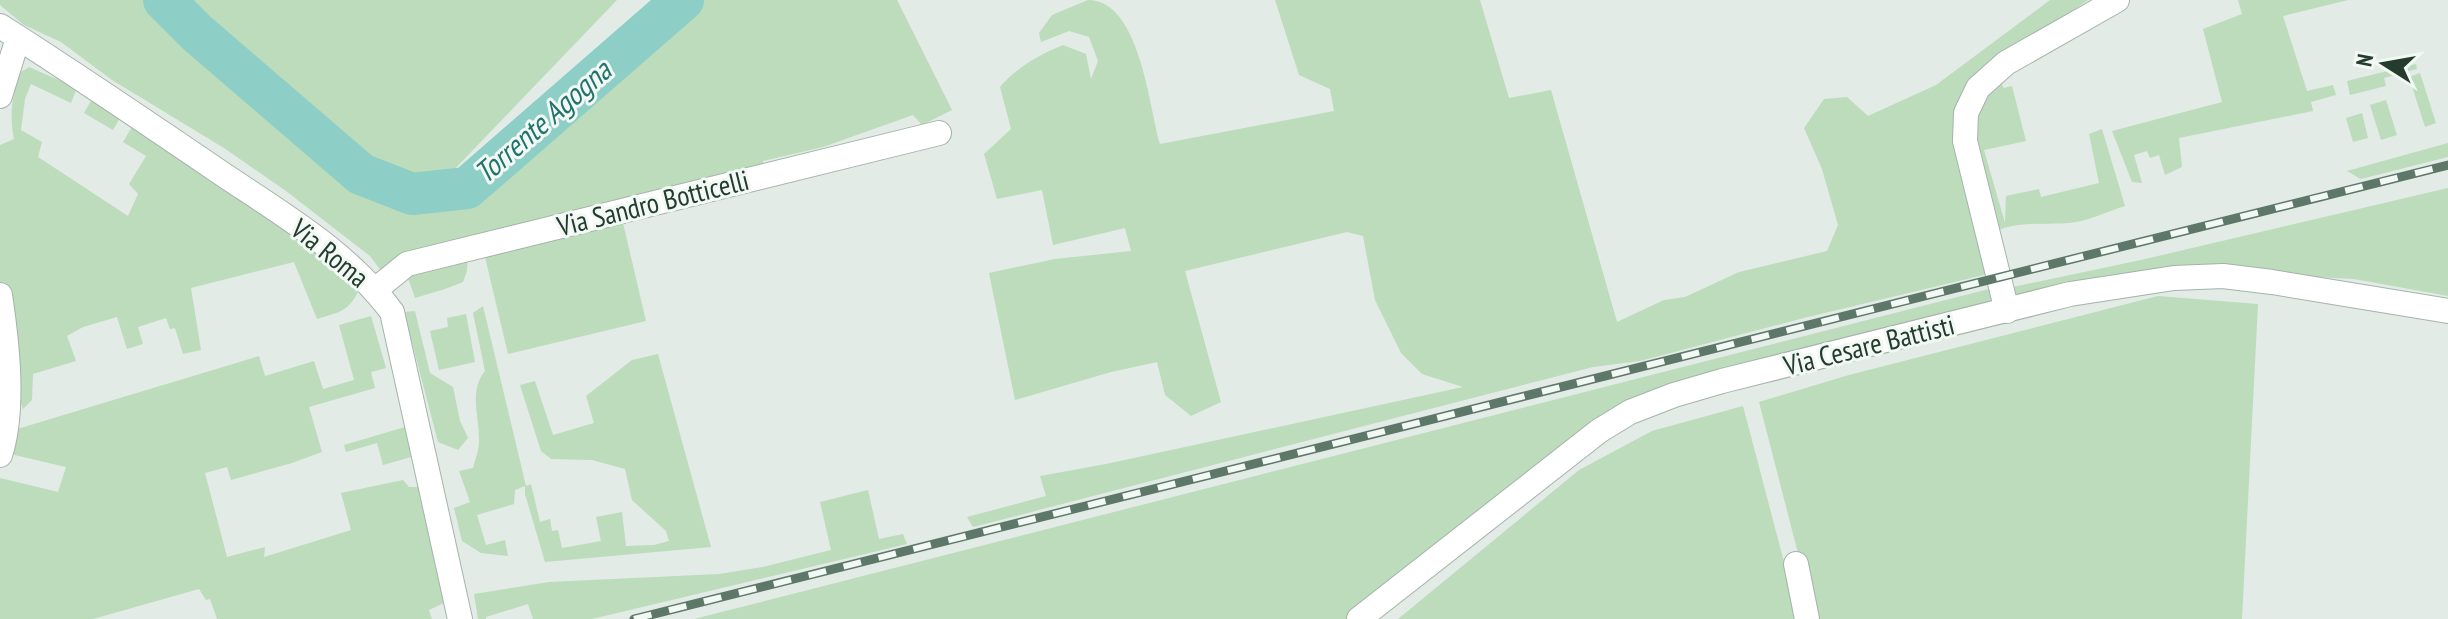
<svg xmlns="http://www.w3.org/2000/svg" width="2448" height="619" viewBox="0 0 2448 619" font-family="'PT Sans Narrow',sans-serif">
<rect width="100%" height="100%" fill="#e2ebe5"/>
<!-- green -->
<path fill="#bcdcbc" d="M0 0H151L169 14 192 38 360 177 412 198 468 190 691 0H897L952 110 922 125 913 115 823 147 763 161 762 171 647 198 643 193 535 221 382 272 370 256 286 191 224 148 112 80 61 42 24 25 0 5Z
M181 0H617L446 178 392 179 329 135 205 30Z
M1088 0C1140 0 1149 107 1160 144L1334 111 1330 89 1299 75 1275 0H1480L1509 98 1551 90 1617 322 1664 300 1685 297 1739 272 1827 251 1838 225 1822 169 1804 128 1824 99 1847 97 1868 116 1936 85 2050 0H2088L2048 27 1962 103 1988 274 1808 317 1640 361 1593 367 973 527 967 517 1046 496 1040 476 1106 464 1463 387 1422 374 1401 353 1375 300 1363 236 1347 232 1185 271 1221 402 1191 416 1165 395 1157 362 1111 372 1015 400 989 273 1055 259 1131 251 1125 228 1053 245 1042 190 997 199 984 154 1011 129 1000 87C1017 67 1039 55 1063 45L1086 54 1091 79 1098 61 1089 37 1069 31 1041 42 1039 33 1052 15Z
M2238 0H2348L2283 16 2307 91 2333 85 2336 95 2311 102 2313 111 2179 138 2182 167 2165 175 2159 155 2150 158 2147 151 2134 155 2142 183 2132 182 2112 131 2222 102 2203 29 2242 14Z
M2416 64 2417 69 2384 78 2386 86 2350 95 2347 81Z
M29 67 77 88 71 103 31 84 25 99 21 130 42 142 38 157 128 216 138 194 129 184 146 156 123 142 135 122 352 276 358 292C347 313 338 312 317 319L294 262 191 288 201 350 183 354 175 328 170 329 166 318 138 327 143 344 127 349 117 317 83 327 67 336 76 361 33 374 32 400 23 409 17 390 0 281V145L14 139C9 115 12 94 21 72Z
M2420 73 2436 123 2425 127 2409 77Z
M1999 81 2004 88 2012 86 2026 141 1984 150 2005 223 2006 196 2039 189 2041 197 2099 183 2089 134 2102 129 2125 206C2109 211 2092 219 2076 222 2051 226 2023 220 1999 230L1983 179 1971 116 1986 91Z
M92 99 121 116 113 130 84 113Z
M2386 100 2397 135 2381 140 2370 105Z
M2362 113 2368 138 2353 142 2346 118Z
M2448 143V157L2361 179 2347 171Z
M2448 188V296L2354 279 2150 269 2012 300 2008 288 2141 260Z
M623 223 646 321 508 354 485 257Z
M468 253 467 271 463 282 445 289 415 298 407 275Z
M1993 288 1992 303 1670 384 1346 619H694Z
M2158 296 2258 304 2242 619H1815L1759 402 1849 375Z
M483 306 526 486 531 484 540 522 550 519 552 531 558 530 562 548 601 541 596 517 622 512 626 546 654 545 669 541 666 531 632 500 625 469 592 460 551 459 541 451 520 385 535 381 553 435 594 423 586 396 632 360 658 354 711 547 545 562 525 494V486L515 490 514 504 477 515 486 545 505 540 508 556 481 553 462 541 454 508 470 502 459 471 473 468C475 460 479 450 479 442 480 418 468 392 485 371L473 313Z
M415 311 430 373 453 387 460 421 468 438 458 450 438 442 404 312Z
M466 314 475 362 439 370 430 331 448 327 447 318Z
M371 316 386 368 371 372 375 388 309 407 322 452 292 463 231 480 227 467 205 473 227 557 265 547 264 557 351 530 341 493 403 480 409 487H421L446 602 429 610 432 619H217L210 599 206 600 199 589 93 619H0V478L58 492 66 467 6 453 14 430 259 356 265 376 314 361 323 389 354 380 339 325Z
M1743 406 1789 581 1794 619H1398L1579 470 1652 431Z
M405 427 411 457 383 465 377 443 346 452 344 445Z
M868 490 879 539 903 534 907 544 592 619H533L528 604 486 617V619H478L474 594 549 582 719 574 763 567 831 550 820 502Z"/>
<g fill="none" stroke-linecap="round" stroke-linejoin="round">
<!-- river -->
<path stroke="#8dcec6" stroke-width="42" d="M164 0 197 33 361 174 412 194 467 188 683 0"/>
<defs>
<path id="minor" d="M0 26C74 73 146 122 218 171 280 213 347 251 392 312L460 619
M0 96 18 38
M375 290 407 264 939 133
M0 295C7 342 15 409 0 455
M2007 311 1965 141 1966 113 1978 88 2006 63 2117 0
M1796 564 1807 619
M1359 619 1599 431 1630 412 1674 395 1722 381 2070 294 2174 278 2223 276 2272 282 2448 311"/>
</defs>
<!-- minor casing -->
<use href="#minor" stroke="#a5b3aa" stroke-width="26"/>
<!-- minor -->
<use href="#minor" stroke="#fff" stroke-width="24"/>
<defs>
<path id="rail" d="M634 619 2448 165"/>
</defs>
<!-- rail casing -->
<use href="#rail" stroke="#5d7769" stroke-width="9"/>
<!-- rail -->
<use href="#rail" stroke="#f2f8f4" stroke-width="6" stroke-dasharray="18" stroke-linecap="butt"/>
</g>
<g text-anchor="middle" stroke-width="6" stroke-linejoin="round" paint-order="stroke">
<!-- street labels -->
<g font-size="28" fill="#233c2e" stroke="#f2f8f4">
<text transform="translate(653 203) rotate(-14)" y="10">Via Sandro Botticelli</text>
<text transform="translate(330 253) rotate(39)" y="10">Via Roma</text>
<text transform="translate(1869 345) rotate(-14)" y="10">Via Cesare Battisti</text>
</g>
<!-- water labels -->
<g font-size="30" font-style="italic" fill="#20746c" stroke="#f2f8f4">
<text transform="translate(543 122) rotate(-41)" y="10">Torrente Agogna</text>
</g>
</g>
<!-- north arrow -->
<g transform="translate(2384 64) rotate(281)" stroke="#f2f8f4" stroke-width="6" paint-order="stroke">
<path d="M0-6L14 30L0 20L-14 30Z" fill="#233c2e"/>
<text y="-12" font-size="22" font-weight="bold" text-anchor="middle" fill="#233c2e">N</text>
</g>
</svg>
